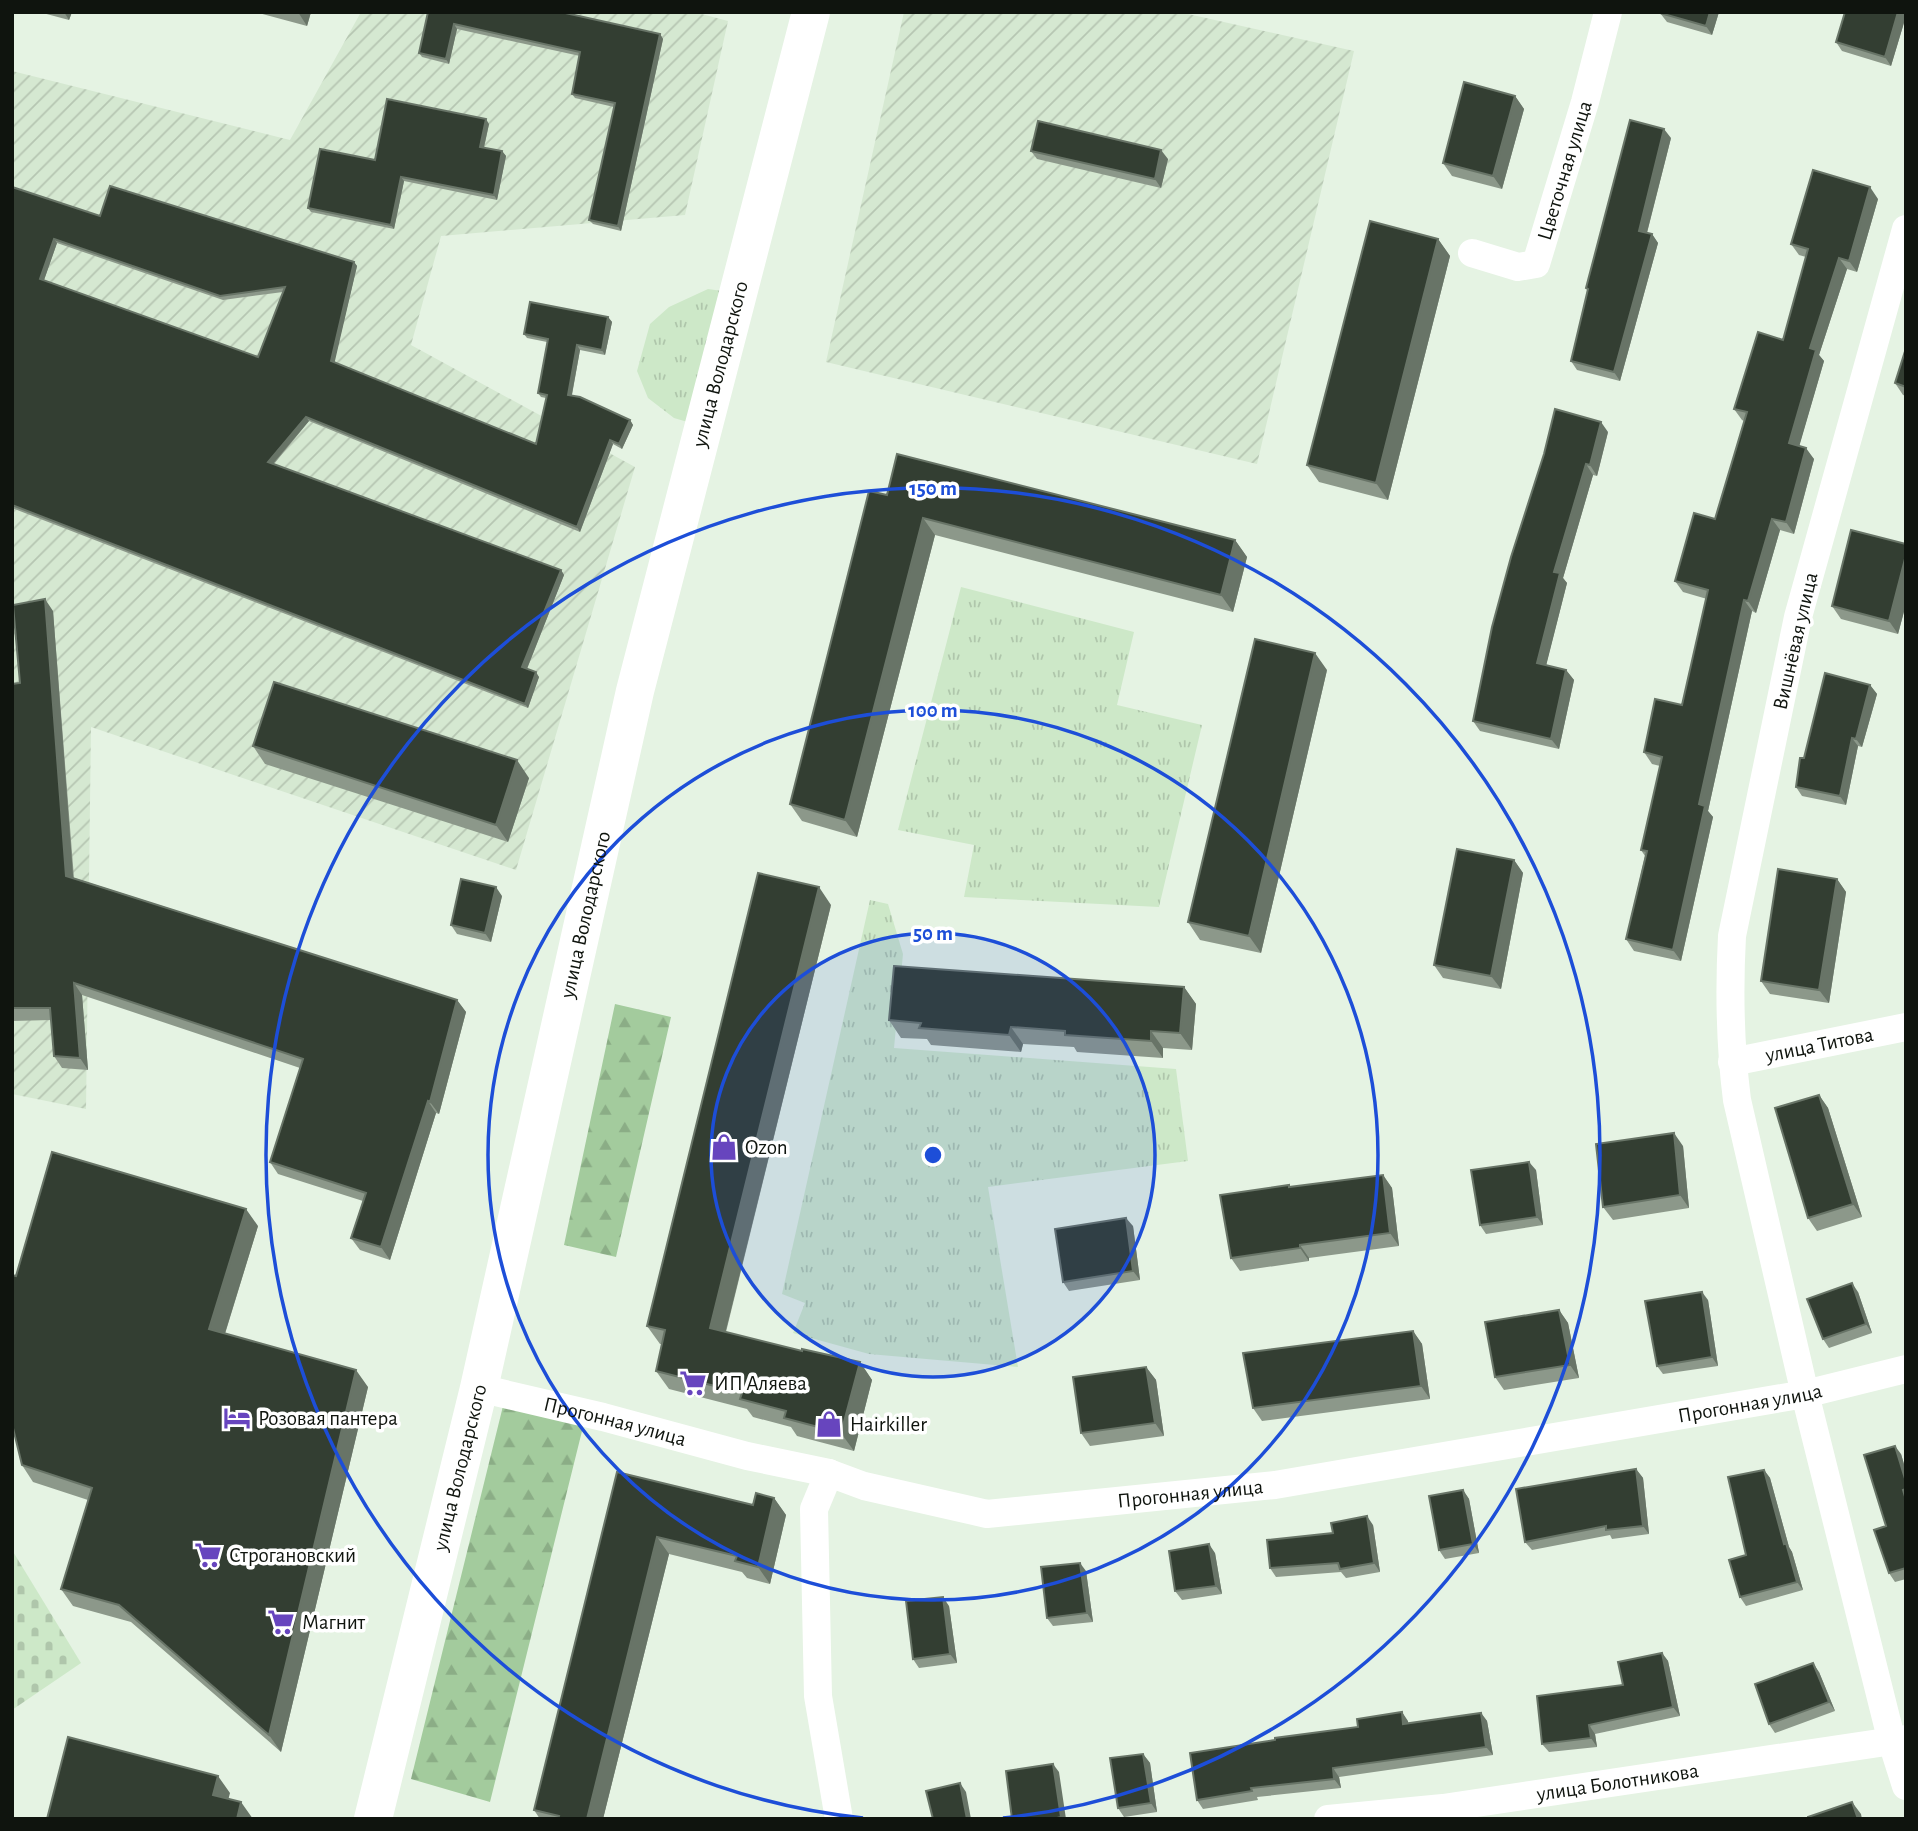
<svg xmlns="http://www.w3.org/2000/svg" width="1918" height="1831" viewBox="0 0 1918 1831" font-family="'Alegreya Sans',sans-serif">
<defs>
<pattern id="industrial-furrows" width="10" height="10" patternUnits="userSpaceOnUse" patternTransform="scale(1.75)"><rect width="10" height="10" fill="#d5e8d1"/><path d="M-1 1l2-2M0 10L10 0M9 11l2-2" fill="none" stroke="#b6c6b2"/></pattern>
<pattern id="grass-tufts" width="24" height="20" patternUnits="userSpaceOnUse" patternTransform="scale(1.75)"><rect width="24" height="20" fill="#cde8c8"/><path d="M3 7l-1-3M5 7V3M7 7l1-3M15 17l-1-3M17 17v-4M19 17l1-3" fill="none" stroke="#afc6ab"/></pattern>
<pattern id="forest-firs" width="22" height="20" patternUnits="userSpaceOnUse" patternTransform="scale(1.75)"><rect width="22" height="20" fill="#a3cb9d"/><path d="M5 1l3.5 6h-7zM16 11l3.5 6h-7z" fill="#8bad86"/></pattern>
<pattern id="cemetery-stones" width="16" height="16" patternUnits="userSpaceOnUse" patternTransform="scale(1.75)"><rect width="16" height="16" fill="#cde8c8"/><path d="M2 7V4a2 2 0 0 1 4 0v3zM10 15v-3a2 2 0 0 1 4 0v3z" fill="#afc6ab"/></pattern>
</defs>
<rect width="100%" height="100%" fill="#e5f3e3"/>
<!-- industrial -->
<path fill="url(#industrial-furrows)" d="M361 12H694L728 21 685 215 441 236 411 345 635 467 516 870 91 727 86 1109 12 1094V71L290 140Z
M904 12H1179L1354 51 1257 464 826 362Z"/>
<!-- grass -->
<path fill="url(#grass-tufts)" d="M708 289 722 291 691 423 674 418 648 398 637 371 650 324 669 307Z
M961 587 1134 632 1117 705 1202 725 1159 907 964 897 974 845 898 830Z
M870 900 888 904 903 954 894 1048 1176 1069 1188 1161 988 1187 1018 1367 869 1354 793 1333 805 1303 782 1294Z"/>
<!-- forest -->
<path fill="url(#forest-firs)" d="M615 1004 671 1017 616 1257 564 1245Z
M503 1406 584 1423 490 1802 411 1779Z"/>
<!-- cemetery -->
<path fill="url(#cemetery-stones)" d="M12 1550 81 1663 12 1710Z"/>
<g fill="none" stroke-linecap="round" stroke-linejoin="round">
<!-- minor -->
<g stroke="#fff" stroke-width="28">
<path d="M1906 229 1798 617 1732 936C1729 991 1730 1045 1737 1100L1805 1394 1892 1742 1906 1786"/>
<path id="s1" d="M1472 253 1518 267 1536 264 1585 102 1608 12"/>
<path id="s2" d="M1732 1062 1906 1027"/>
<path id="s3" d="M479 1388 603 1417 747 1456 829 1473 864 1486 987 1514 1275 1485 1805 1394 1906 1369"/>
<path d="M829 1473 814 1509 818 1696 839 1819"/>
<path id="s4" d="M1328 1819 1443 1808 1906 1739"/>
</g>
<!-- secondary -->
<path stroke="#fff" stroke-width="38" id="s5" d="M373 1819 479 1388 635 691 811 12"/>
</g>
<!-- wall -->
<path fill="#8c988a" fill-rule="evenodd" d="M39 12H72L69 20Z
M255 12H311L307 26Z
M428 12 660 34 663 39 621 231 593 224 589 220 614 107 575 98 572 94 580 56 457 29 449 64 422 57 419 53Z
M1661 12H1719L1712 35 1667 22 1660 13Z
M1906 12V16L1891 66 1842 51 1836 42Z
M1515 96 1524 109 1502 189 1452 176 1443 163Z
M489 124 484 148 502 151 506 156 497 200 404 181 394 229 311 212 308 208 375 160Z
M1671 138 1647 233 1652 234 1658 243 1620 381 1577 370 1571 361 1588 291 1586 288Z
M1031 151 1168 159 1161 188 1037 159Z
M12 187 100 216 354 262 357 266 334 362 536 444 546 398 541 397 538 393 547 342 527 338 524 334 608 317 612 322 605 355 580 350 572 395 630 420 633 425 622 449 613 444 580 532 309 421 274 464 561 570 564 575 527 669 539 677 528 708 12 508ZM57 243 223 300 283 292 258 357 44 280Z
M1878 199 1857 272 1847 269 1819 355 1824 361 1799 446 1814 459 1794 534 1780 530 1756 613 1752 611 1708 811 1713 817 1681 961 1634 951 1626 939 1645 856 1641 850 1660 766 1652 764 1644 752 1682 705 1707 599 1683 592 1675 581 1715 519 1744 421 1742 420 1734 409 1783 340 1806 257 1799 255 1791 244Z
M1438 239 1450 256 1388 500 1319 482 1307 465Z
M1906 348V396L1903 395 1895 383Z
M1608 432 1597 476 1593 475 1563 578 1567 583 1546 665 1566 670 1574 680 1559 749 1480 731 1473 721 1511 557Z
M887 495 1235 540 1247 557 1233 612 935 535 857 837 802 821 790 804Z
M1906 544V604L1898 634 1841 619 1832 606Z
M53 611 74 878 457 1000 466 1012 439 1114 436 1113 390 1260 360 1250 351 1238 363 1201 278 1174 270 1162 300 1068 82 995 88 1070 62 1068 54 1056 51 1020 12 1021V684L20 683Z
M1327 670 1261 953 1200 940 1188 922Z
M1870 685 1877 694 1862 747 1858 746 1846 805 1802 796 1796 787 1804 758Z
M253 746 529 778 508 842 265 764Z
M1514 860 1523 873 1501 989 1443 978 1434 965Z
M1837 879 1846 892 1829 1003 1770 994 1761 981Z
M502 896 491 942 457 934 451 925Z
M831 905 726 1332 802 1351 860 1362 872 1380 854 1451 797 1436 791 1427 753 1417 747 1409 669 1389 656 1371 662 1344H660L647 1326Z
M1184 987 1196 1004 1192 1050 1163 1048V1058L1077 1052 1074 1047 1023 1044 1021 1052 931 1045 927 1039 901 1038 889 1020Z
M1819 1095 1828 1108 1862 1217 1817 1231 1808 1218Z
M1683 1146 1689 1208 1613 1220 1603 1207Z
M1536 1170 1543 1225 1486 1234 1480 1225Z
M1383 1175 1392 1188 1399 1246 1309 1258V1261L1240 1271 1231 1258 1289 1185 1290 1187Z
M258 1226 225 1334 368 1387 281 1752 131 1622 73 1606 61 1589 88 1500 33 1482 22 1465 16 1276Z
M1133 1226 1140 1280 1069 1291 1063 1282Z
M1858 1292 1872 1333 1829 1348 1823 1339Z
M1708 1300 1718 1366 1663 1374 1657 1366Z
M1559 1310 1568 1323 1579 1378 1504 1390 1495 1377Z
M1413 1331 1422 1344 1430 1399 1262 1421 1253 1408Z
M1146 1367 1156 1380 1164 1436 1090 1446 1081 1433Z
M1901 1454 1906 1471V1579L1895 1582 1889 1573 1886 1526Z
M1636 1469 1643 1478 1649 1534 1612 1539 1610 1535 1532 1550 1525 1542Z
M1764 1470 1770 1478 1789 1547 1792 1552 1803 1590 1746 1606 1740 1597 1746 1555Z
M617 1472 753 1505 774 1498 786 1515 770 1584 747 1578 742 1572 669 1554 603 1819H540L534 1810Z
M1463 1490 1469 1499 1479 1553 1445 1559 1439 1550Z
M1373 1525 1380 1572 1346 1578 1341 1572 1276 1577 1270 1568 1333 1533Z
M1215 1553 1222 1594 1182 1600 1175 1591Z
M1086 1571 1093 1622 1053 1626 1047 1618Z
M949 1606 957 1663 919 1668 913 1659Z
M1662 1653 1668 1661 1680 1716 1595 1734 1597 1747 1549 1752 1542 1744 1623 1685Z
M1819 1672 1835 1711 1775 1733 1769 1724Z
M1402 1712 1408 1723 1481 1713 1487 1721 1493 1755 1339 1777 1341 1788 1257 1797 1258 1800 1203 1809 1197 1800 1275 1740 1358 1727Z
M1143 1754 1150 1763 1157 1812 1124 1817 1118 1808Z"/>
<!-- shaded-wall -->
<path fill="#687467" d="M64 12H72L69 20Z
M298 12H311L307 26Z
M1710 12H1719L1712 35 1706 26Z
M1898 12H1906V16L1891 66 1885 57Z
M454 24 457 29 449 64 446 59Z
M660 34 663 39 621 231 618 226Z
M1515 96 1524 109 1502 189 1493 176Z
M486 119 489 124 483 151 480 147Z
M1664 129 1671 138 1645 240 1639 231Z
M1161 150 1168 159 1161 188 1155 179Z
M502 151 506 156 497 200 494 195Z
M401 177 404 181 394 229 391 225Z
M1870 187 1878 199 1857 272 1849 261Z
M1652 234 1658 243 1620 381 1614 372Z
M54 239 57 243 43 283 40 279Z
M1438 239 1450 256 1388 500 1376 483Z
M1839 258 1847 269 1819 355 1824 361 1797 454 1789 443 1810 348Z
M354 262 357 266 334 365 331 361Z
M608 317 612 322 605 355 602 350Z
M577 345 580 350 571 399 568 395Z
M306 417 309 421 271 466 268 462Z
M630 420 633 425 622 449 619 444Z
M1601 422 1608 432 1597 476 1590 465Z
M610 440 613 444 580 532 577 527Z
M1806 448 1814 459 1794 534 1786 522Z
M1586 464 1593 475 1563 578 1567 583 1544 674 1537 663 1554 572Z
M923 518 935 535 857 837 845 820Z
M1772 519 1780 530 1756 613 1748 601Z
M1235 540 1247 557 1233 612 1221 595Z
M1906 555V604L1898 634 1889 621Z
M561 570 564 575 526 671 522 667Z
M45 599 53 611 74 888 66 876Z
M1744 600 1752 611 1708 811 1713 817 1681 961 1673 950 1699 804Z
M1315 653 1327 670 1261 953 1249 936Z
M1566 670 1574 680 1559 749 1551 739Z
M536 672 539 677 528 708 525 704Z
M1870 685 1877 694 1862 747 1856 739Z
M1852 738 1858 746 1846 805 1840 796Z
M517 760 529 778 508 842 496 825Z
M1514 860 1523 873 1501 989 1491 976Z
M1837 879 1846 892 1829 1003 1819 990Z
M496 887 502 896 491 942 485 933Z
M819 887 831 905 722 1346 710 1328Z
M74 983 82 995 88 1070 80 1058Z
M1184 987 1196 1004 1192 1050 1180 1033Z
M457 1000 466 1012 439 1114 430 1102Z
M1011 1027 1023 1044 1021 1052 1009 1035Z
M1151 1031 1163 1048V1058L1151 1041Z
M1819 1095 1828 1108 1862 1217 1853 1204Z
M428 1101 436 1113 390 1260 381 1247Z
M1674 1133 1683 1146 1689 1208 1680 1195Z
M1529 1162 1536 1170 1543 1225 1537 1217Z
M1383 1175 1392 1188 1399 1246 1390 1233Z
M246 1209 258 1226 221 1346 209 1329Z
M1126 1218 1133 1226 1140 1280 1133 1271Z
M1300 1245 1309 1258V1261L1300 1248Z
M1852 1283 1858 1292 1872 1333 1866 1324Z
M1702 1292 1708 1300 1718 1366 1712 1357Z
M1559 1310 1568 1323 1579 1378 1570 1365Z
M1413 1331 1422 1344 1430 1399 1421 1386Z
M860 1362 872 1380 854 1451 841 1433Z
M1146 1367 1156 1380 1164 1436 1155 1423Z
M356 1370 368 1387 281 1752 269 1735Z
M1895 1446 1901 1454 1906 1471V1482Z
M1636 1469 1643 1478 1649 1534 1643 1526Z
M1764 1470 1770 1478 1789 1547 1792 1552 1803 1590 1797 1582 1784 1544Z
M1463 1490 1469 1499 1479 1553 1473 1544Z
M774 1498 786 1515 770 1584 758 1567Z
M1367 1516 1373 1525 1380 1572 1374 1563Z
M657 1537 669 1554 603 1819H587Z
M1209 1544 1215 1553 1222 1594 1216 1586Z
M1080 1563 1086 1571 1093 1622 1087 1613Z
M943 1597 949 1606 957 1663 950 1654Z
M1662 1653 1668 1661 1680 1716 1673 1707Z
M1813 1663 1819 1672 1835 1711 1829 1702Z
M1402 1712 1408 1721 1409 1732 1403 1724Z
M1481 1713 1487 1721 1493 1755 1486 1747Z
M1589 1725 1595 1734 1597 1747 1591 1738Z
M1143 1754 1150 1763 1157 1812 1151 1803Z
M1053 1764 1059 1772 1066 1819H1062L1061 1817Z
M1333 1768 1339 1777 1341 1788 1334 1779Z
M218 1776 230 1793 225 1812 213 1795Z
M960 1783 966 1792 971 1819H967Z
M241 1802 253 1819H237Z
M1852 1802 1861 1814 1862 1819H1858Z"/>
<!-- building -->
<path fill="#333e32" stroke="#687467" stroke-width="2" fill-rule="evenodd" d="M428 12H561L660 34 618 226 589 220 615 103 572 94 580 52 454 24 446 59 419 53Z
M1661 12H1710L1706 26 1660 13Z
M1845 12H1898L1885 57 1836 42Z
M1464 82 1515 96 1493 176 1443 163Z
M387 99 486 119 480 147 502 151 494 195 401 177 391 225 308 208 320 149 375 160Z
M1630 120 1664 129 1639 231 1652 234 1614 372 1571 361 1588 289 1586 288Z
M1038 121 1161 150 1155 179 1031 151Z
M1813 170 1870 187 1849 261 1839 258 1810 348 1816 350 1789 443 1806 448 1786 522 1772 519 1748 601 1744 600 1699 804 1705 806 1673 950 1626 939 1647 851 1641 850 1662 757 1644 752 1655 699 1682 705 1708 590 1675 581 1694 513 1715 519 1747 412 1734 409 1758 332 1783 340 1808 249 1791 244Z
M110 186 354 262 331 361 536 444 547 395 538 393 548 339 524 334 530 302 608 317 602 350 577 345 568 395 580 397 630 420 619 444 610 440 577 527 306 417 268 462 561 570 522 667 536 672 525 704 12 505V187L100 216ZM54 239 220 296 285 287 258 357 40 279Z
M1370 221 1438 239 1376 483 1307 465Z
M1906 348V387L1895 383Z
M1555 409 1601 422 1590 465 1586 464 1554 572 1560 573 1537 663 1566 670 1551 739 1473 721 1492 627 1511 557 1544 454Z
M897 454 1235 540 1221 595 923 518 845 820 790 804 869 491 887 495Z
M1851 530 1906 544V555L1889 621 1832 606Z
M45 599 66 876 457 1000 430 1102 428 1101 381 1247 351 1238 366 1193 270 1162 303 1059 74 983 80 1058 54 1056 50 1008H12V684L20 683 13 605Z
M1255 639 1315 653 1249 936 1188 922Z
M1825 673 1870 685 1856 739 1852 738 1840 796 1796 787 1800 758H1804Z
M274 682 517 760 496 825 253 746Z
M1457 849 1514 860 1491 976 1434 965Z
M1778 869 1837 879 1819 990 1761 981Z
M758 873 819 887 710 1328 802 1351V1349L860 1362 841 1433 784 1418 786 1411 740 1399 742 1393 656 1371 665 1330 647 1326Z
M461 879 496 887 485 933 451 925Z
M894 966 1184 987 1180 1033 1151 1031V1041L1065 1035V1031L1011 1027 1009 1035 919 1028 921 1023 889 1020Z
M1819 1095 1853 1204 1808 1218 1775 1108Z
M1674 1133 1680 1195 1603 1207 1596 1144Z
M52 1152 246 1209 209 1329 356 1370 269 1735 119 1605 61 1589 92 1488 22 1465 12 1424V1275L16 1276Z
M1529 1162 1537 1217 1480 1225 1471 1170Z
M1383 1175 1390 1233 1300 1245V1248L1231 1258 1220 1195 1289 1185V1187Z
M1126 1218 1133 1271 1063 1282 1055 1229Z
M1852 1283 1866 1324 1823 1339 1807 1299Z
M1702 1292 1712 1357 1657 1366 1645 1301Z
M1559 1310 1570 1365 1495 1377 1485 1322Z
M1413 1331 1421 1386 1253 1408 1243 1353Z
M1146 1367 1155 1423 1081 1433 1073 1377Z
M1895 1446 1906 1482V1489L1903 1490 1906 1500V1568L1889 1573 1874 1530 1886 1526 1864 1455Z
M1636 1469 1643 1526 1606 1530V1526L1525 1542 1516 1489Z
M1764 1470 1784 1544 1786 1543 1797 1582 1740 1597 1729 1560 1746 1555 1728 1477Z
M617 1472 753 1505 756 1493 774 1498 758 1567 735 1561 737 1556 657 1537 587 1819H558L559 1816 534 1810Z
M1463 1490 1473 1544 1439 1550 1429 1496Z
M1367 1516 1374 1563 1340 1569 1338 1563 1270 1568 1267 1540 1333 1533 1331 1523Z
M1209 1544 1216 1586 1175 1591 1169 1551Z
M1080 1563 1087 1613 1047 1618 1041 1567Z
M943 1597 950 1654 913 1659 906 1601Z
M1662 1653 1673 1707 1589 1725 1591 1738 1542 1744 1537 1696 1623 1685 1618 1662Z
M1813 1663 1829 1702 1769 1724 1755 1684Z
M1402 1712 1403 1724 1481 1713 1486 1747 1333 1768 1334 1779 1251 1788 1252 1791 1197 1800 1190 1753 1275 1740V1738L1358 1727 1357 1719Z
M68 1737 218 1776 213 1795 241 1802 237 1819H47Z
M1143 1754 1151 1803 1118 1808 1110 1758Z
M1053 1764 1061 1817 1053 1819H1012L1006 1771Z
M960 1783 967 1819H933L926 1791Z
M1852 1802 1858 1819H1808V1817Z"/>
<!-- distance rings -->
<circle cx="933" cy="1155" r="222" fill="#1d4ed8" fill-opacity=".12"/>
<g fill="none" stroke="#1d4ed8" stroke-width="3.5">
<circle cx="933" cy="1155" r="222"/>
<circle cx="933" cy="1155" r="445"/>
<path d="M863 1818A667 667 0 1 1 1003 1818"/>
</g>
<!-- icons -->
<defs>
<symbol id="shop-bare" viewBox="-9 -9 18 18"><path d="M-5-2.5h2.3a2.7 3.5 0 0 1 5.4 0H5L5.5 6h-11ZM-1.5-2.5h3a1.5 2.3 0 0 0-3 0Z" fill="#6745be" stroke="#fff" stroke-width="2.5" paint-order="stroke"/></symbol>
<symbol id="supermarket-bare" viewBox="-9 -9 18 18"><path d="M-6-5.5h2.5l.6 2H6L4.5 2H-2.5L-4.4-4H-6ZM-1.5 3.2a1.3 1.3 0 1 0 .1 0ZM3 3.2a1.3 1.3 0 1 0 .1 0Z" fill="#6745be" stroke="#fff" stroke-width="2.5" paint-order="stroke"/></symbol>
<symbol id="hotel-bare" viewBox="-9 -9 18 18"><path d="M-6-4.5h1.5V1H6V5H4.5V3h-9V5H-6ZM-4 0a1.8 1.8 0 1 1 3.6 0ZM.5 0V-2.5h3Q6-2.5 6 0Z" fill="#6745be" stroke="#fff" stroke-width="2.5" paint-order="stroke"/></symbol>
</defs>
<g fill-rule="evenodd">
<use href="#shop-bare" x="705" y="1128" width="38" height="38"/>
<use href="#supermarket-bare" x="674" y="1364" width="38" height="38"/>
<use href="#hotel-bare" x="218" y="1399" width="38" height="38"/>
<use href="#shop-bare" x="810" y="1405" width="38" height="38"/>
<use href="#supermarket-bare" x="189" y="1536" width="38" height="38"/>
<use href="#supermarket-bare" x="262" y="1603" width="38" height="38"/>
</g>
<g text-anchor="middle" stroke-width="7" stroke-linejoin="round" paint-order="stroke">
<!-- street labels -->
<g font-size="21" fill="#0f140e" stroke="#fff">
<text dy="7" stroke="none"><textPath href="#s1" startOffset="164">Цветочная улица</textPath></text>
<text dy="7" stroke="none"><textPath href="#s5" startOffset="1496">улица Володарского</textPath></text>
<text transform="translate(1795 641) rotate(-77)" y="7">Вишнёвая улица</text>
<text dy="7" stroke="none"><textPath href="#s5" startOffset="929">улица Володарского</textPath></text>
<text dy="7" stroke="none"><textPath href="#s2" startOffset="89">улица Титова</textPath></text>
<text dy="7" stroke="none"><textPath href="#s3" startOffset="1295">Прогонная улица</textPath></text>
<text dy="7" stroke="none"><textPath href="#s3" startOffset="140">Прогонная улица</textPath></text>
<text dy="7" stroke="none"><textPath href="#s5" startOffset="362">улица Володарского</textPath></text>
<text dy="7" stroke="none"><textPath href="#s3" startOffset="728">Прогонная улица</textPath></text>
<text dy="7" stroke="none"><textPath href="#s4" startOffset="292">улица Болотникова</textPath></text>
</g>
<!-- poi labels -->
<g font-size="21" fill="#0f140e" stroke="#fff" text-anchor="start">
<text x="745" y="1154">Ozon</text>
<text x="714" y="1390">ИП Аляева</text>
<text x="258" y="1425">Розовая пантера</text>
<text x="850" y="1431">Hairkiller</text>
<text x="229" y="1562">Строгановский</text>
<text x="302" y="1629">Магнит</text>
</g>
</g>
<circle cx="933" cy="1155" r="10" fill="#1d4ed8" stroke="#fff" stroke-width="3.5"/>
<g font-size="21" text-anchor="middle" font-weight="bold" fill="#1d4ed8" stroke="#fff" stroke-width="7" stroke-linejoin="round" paint-order="stroke">
<text x="933" y="495">150 m</text>
<text x="933" y="717">100 m</text>
<text x="933" y="940">50 m</text>
</g>
<!-- border -->
<rect width="1918" height="1831" fill="none" stroke="#0f140e" stroke-width="28"/>
</svg>
